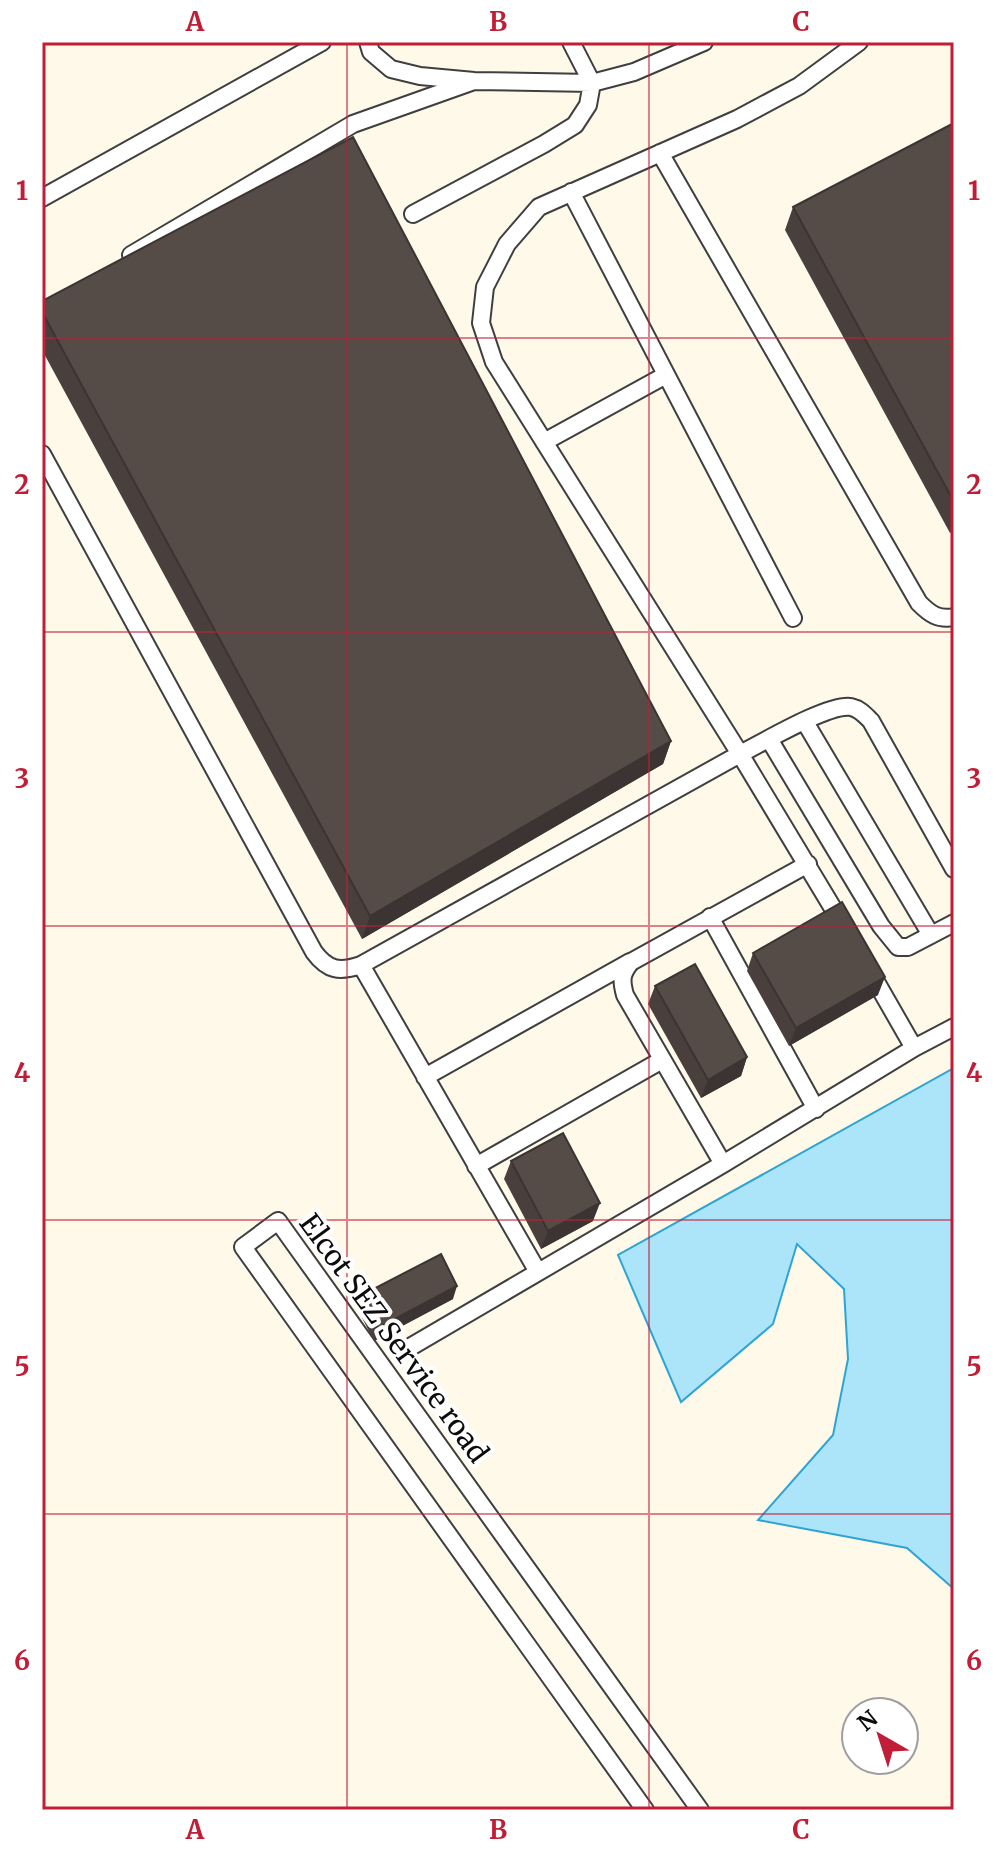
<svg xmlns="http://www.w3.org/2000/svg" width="996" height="1852" viewBox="0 0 996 1852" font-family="Merriweather,serif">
<rect width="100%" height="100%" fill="#fff9ea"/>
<!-- water -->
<path fill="#ace5f9" stroke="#2fa4d4" stroke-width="2" d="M954 1068V1589L907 1548 758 1520 833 1435 848 1359 844 1289 797 1244 773 1324 681 1402 618 1255Z"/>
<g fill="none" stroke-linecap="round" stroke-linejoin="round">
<defs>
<path id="lane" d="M368 42 371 52 391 69 420 76 474 81 592 83 634 72 704 42
M660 153 919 603C930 614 938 620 954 617
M571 192 793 618
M42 198 322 42
M413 214 544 144 575 125 588 105 592 83 571 42
M131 255 353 124 474 81
M544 442 666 375
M42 454 314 952C328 971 340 972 361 965L740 754 494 362 481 323 485 287 507 244 539 207 737 119 799 86 859 42
M805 722 931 935
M769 739 881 926 898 947H908L954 923
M710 917 816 1109
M843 925 740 754C762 743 829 703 851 707 860 709 865 715 871 721L954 869
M361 965 538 1272
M871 973 914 1048
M425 1077 630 962
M723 1164 625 995C621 980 621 974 631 962L808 864
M476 1166 662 1060
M412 1346 723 1164 914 1048 954 1027
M645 1810 243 1247 278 1221 700 1810"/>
</defs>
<!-- lane casing -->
<use href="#lane" stroke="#3f3f3f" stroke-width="20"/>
<!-- lane -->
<use href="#lane" stroke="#fff" stroke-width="16"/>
</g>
<!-- wall -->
<path fill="#49403d" d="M954 123V531L950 533 785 230 793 207Z
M42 301 671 741 663 764 362 939 42 350Z
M753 953 878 995 789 1046 747 971Z
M655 986 747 1057 741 1076 701 1098 648 1004Z
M511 1161 593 1221 541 1249 504 1179Z
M362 1295 453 1299 374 1341 357 1308Z"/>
<!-- shaded-wall -->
<path fill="#3c3432" d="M671 741 663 764 362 939 370 916Z
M885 977 878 995 789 1046 796 1028Z
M747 1057 741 1076 701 1098 708 1080Z
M600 1203 593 1221 541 1249 548 1231Z
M457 1286 453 1299 374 1341 378 1328Z"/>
<!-- building -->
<path fill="#554b47" stroke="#3c3432" stroke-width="2" d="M954 123V502L793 207Z
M353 137 671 741 370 916 42 312V301Z
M842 902 885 977 796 1028 753 953Z
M695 964 747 1057 708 1080 655 986Z
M563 1133 600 1203 548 1231 511 1161Z
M441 1254 457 1286 378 1328 362 1295Z"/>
<!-- grid -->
<path fill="none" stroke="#c21d37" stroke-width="2" stroke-opacity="0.55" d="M347 42V1810M649 42V1810M42 338H954M42 632H954M42 926H954M42 1220H954M42 1514H954"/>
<g text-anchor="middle" stroke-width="8" stroke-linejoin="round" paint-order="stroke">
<!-- street labels -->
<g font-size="28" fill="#0c0c0c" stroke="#fff">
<text transform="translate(394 1338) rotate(54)" y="10">Elcot SEZ Service road</text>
</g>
</g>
<!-- border -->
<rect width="996" height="1852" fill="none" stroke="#ffffff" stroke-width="88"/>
<!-- north arrow -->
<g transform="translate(880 1736) rotate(321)"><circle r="38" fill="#ffffff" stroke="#9e9e9e" stroke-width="2"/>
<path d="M0-6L14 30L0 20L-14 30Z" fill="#c21d37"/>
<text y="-12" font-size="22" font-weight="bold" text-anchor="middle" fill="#0c0c0c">N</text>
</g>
<rect x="44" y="44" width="908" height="1764" fill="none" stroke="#c21d37" stroke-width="3"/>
<g font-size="26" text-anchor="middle" font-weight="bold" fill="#c21d37">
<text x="195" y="31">A</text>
<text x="498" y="31">B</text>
<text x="801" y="31">C</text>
<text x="22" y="200">1</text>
<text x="974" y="200">1</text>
<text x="22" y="494">2</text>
<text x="974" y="494">2</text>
<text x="22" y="788">3</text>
<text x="974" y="788">3</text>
<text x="22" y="1082">4</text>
<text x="974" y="1082">4</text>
<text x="22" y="1376">5</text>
<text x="974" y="1376">5</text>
<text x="22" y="1670">6</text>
<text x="974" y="1670">6</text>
<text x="195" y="1839">A</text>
<text x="498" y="1839">B</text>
<text x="801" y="1839">C</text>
</g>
</svg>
